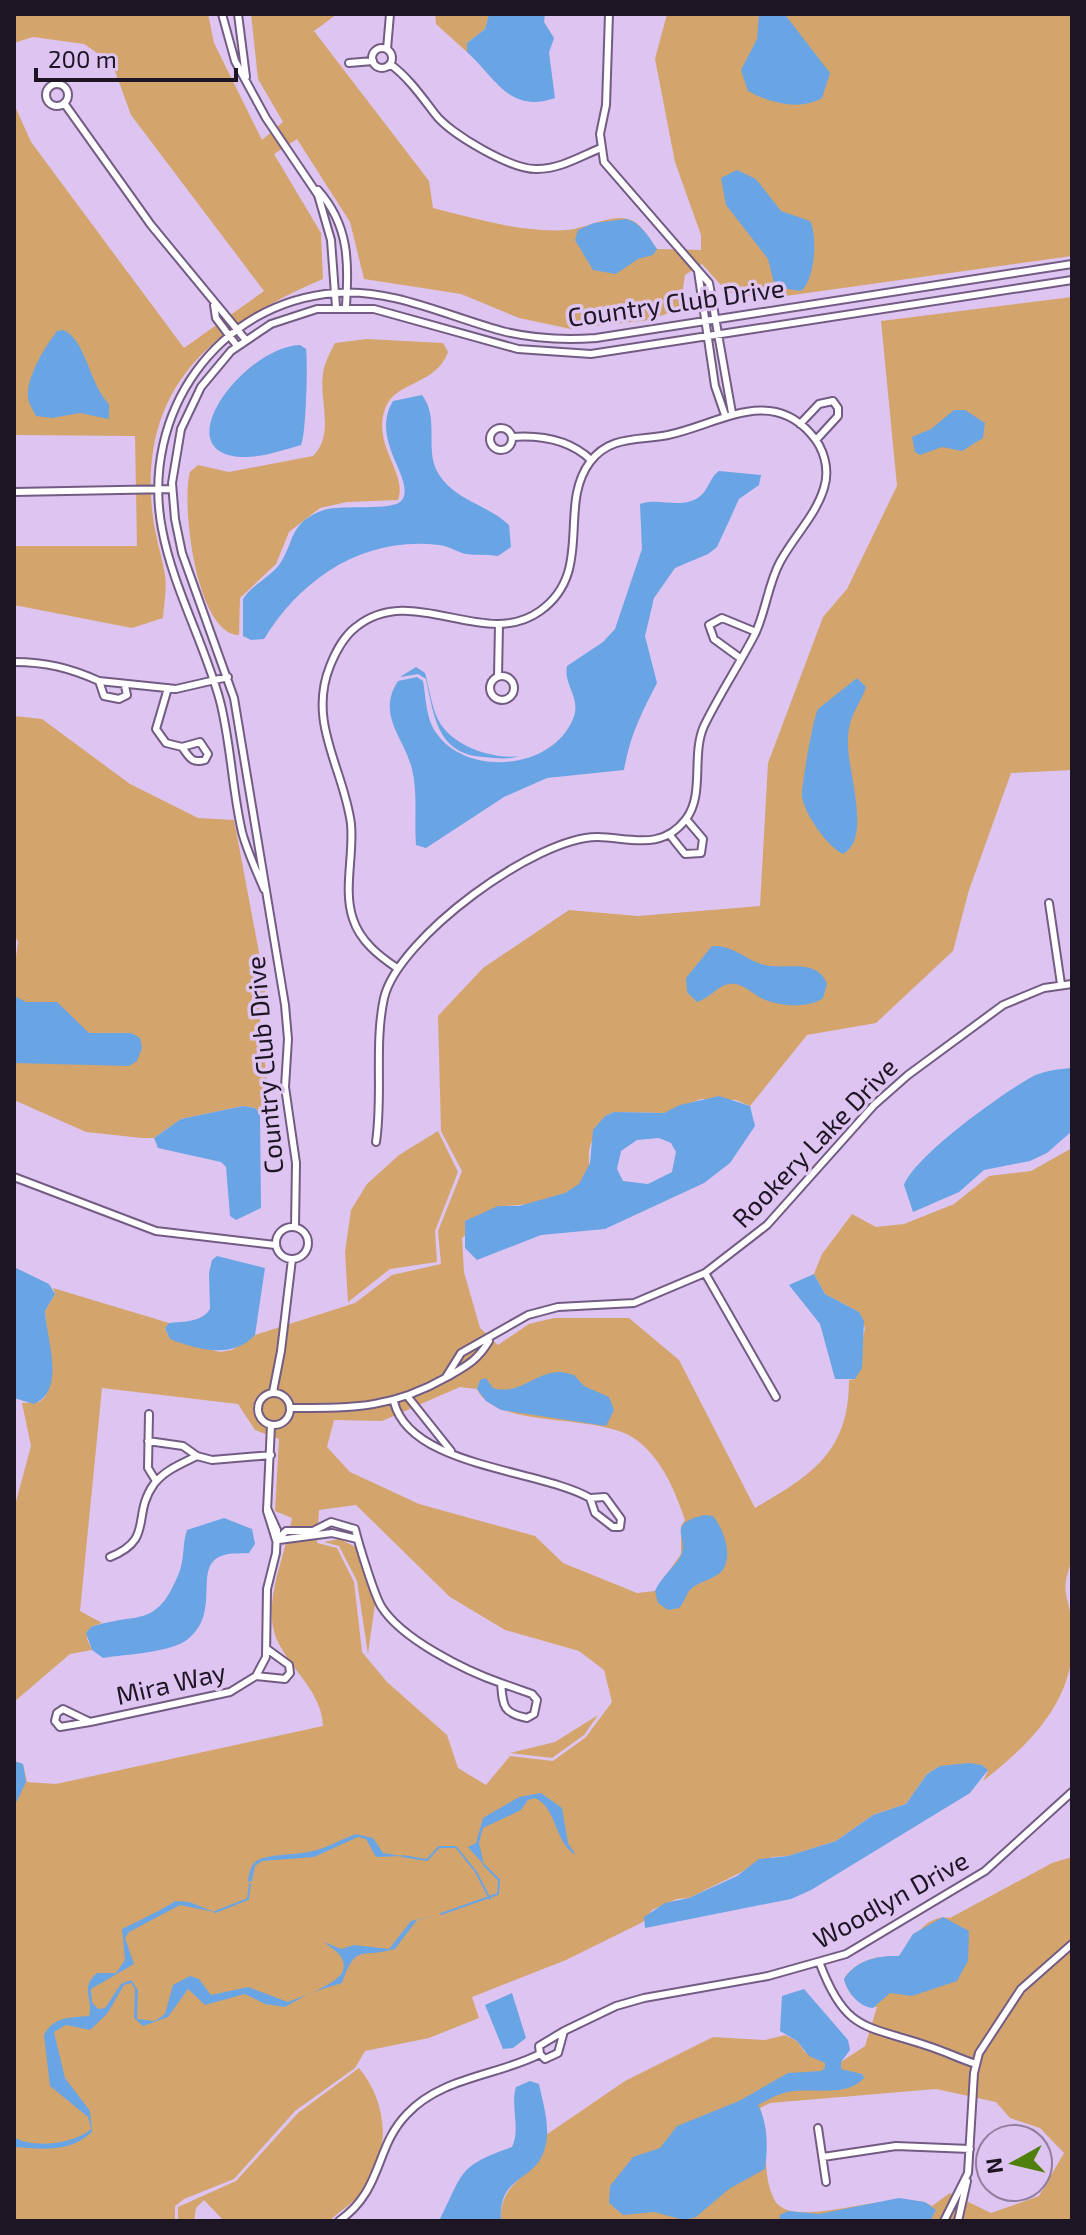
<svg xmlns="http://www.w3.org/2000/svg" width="1086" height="2235" viewBox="0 0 1086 2235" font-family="'Exo 2',sans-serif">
<rect width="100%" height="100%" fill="#dec4f0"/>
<!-- green -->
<path fill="#d3a56d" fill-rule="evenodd" d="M14 14H208L214 43 262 140 283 122 258 79 251 14H337L314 31 429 181 433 208C478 219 521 233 567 230 586 229 615 211 633 221 642 225 651 241 657 249L701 250V235L675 162 655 59 667 14H1071L1072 256 764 299 727 292 702 264 685 275 680 309 649 320 571 329 519 318 461 294 364 279 350 222 297 139 274 154 321 233 323 279C218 324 140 382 152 509 154 532 161 553 165 575 167 589 164 604 163 618L132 628 14 605V546H137L135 436 14 435V104L31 142 184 348 264 291 131 115 112 63 84 44 33 37 14 43Z
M435 14H489L485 29 467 43V52L436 24Z
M1072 297V770L1011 773 969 890 953 951 876 1023 807 1035 750 1106 736 1100 701 1099 664 1113 614 1112 605 1116C600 1126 591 1139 589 1151 588 1159 591 1168 587 1176 574 1201 522 1206 498 1206L462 1238 464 1272 480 1328 498 1345 529 1324 554 1318H629L679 1360 755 1508C812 1475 849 1452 849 1380L855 1379 865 1328 859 1312 825 1294 814 1274 822 1254 852 1214 876 1227 904 1224 954 1204 989 1176 1031 1171 1072 1148V1560C1059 1595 1069 1593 1072 1626 1079 1696 1034 1741 983 1781L988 1771 982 1765 940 1766 927 1774 906 1804 873 1815 836 1841 788 1856 772 1857 689 1898 677 1899 652 1910 643 1922 566 1960 472 1997 479 2018 429 2038 365 2051 355 2068 295 2111 234 2179 184 2199 175 2206V2221H14V1761L23 1764 27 1782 56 1784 323 1726C322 1692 291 1670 277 1640 261 1605 286 1554 292 1518L275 1511 279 1439 255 1430 238 1404 102 1388 80 1611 102 1623 91 1627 87 1639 92 1650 70 1654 14 1702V1509L31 1446 22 1403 39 1402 45 1397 51 1372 45 1311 55 1294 53 1288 169 1323 165 1328 170 1339 220 1352 232 1350 255 1335 355 1303 392 1275 441 1264 438 1231 462 1171 441 1131 438 1016 483 968 569 910 638 916 760 906 768 763 823 617 847 589 897 486 881 321ZM460 1387 477 1389C497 1431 602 1411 638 1441 663 1461 675 1491 685 1520L681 1526V1554L655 1591 637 1593 563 1563 535 1536 419 1504 350 1472 327 1447 334 1420 382 1421ZM356 1505 450 1597 505 1630 579 1651 604 1670 612 1702 586 1737 553 1761 510 1756 486 1785 458 1768 447 1735 387 1682 362 1652 354 1582 337 1548 317 1543 319 1510Z
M367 339 443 343 448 352C436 386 394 381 385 409 372 446 408 473 398 500L347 502 320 508 289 532 276 564 240 598 239 635C196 634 181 504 190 472L198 465 229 472 313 456C335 435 319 400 323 374 324 363 330 353 335 343Z
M14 716 42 719 130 784 198 818 234 820 266 989 259 1010 267 1082 260 1114 255 1108 243 1106 181 1119 154 1138H142L86 1132 14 1100V973L18 942 14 934Z
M438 1131 458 1172 435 1231 437 1262 390 1269 348 1302 345 1252 351 1210 367 1184 399 1155Z
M339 1539 358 1548 375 1604 368 1654 357 1581 339 1546 324 1542Z
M598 1715 584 1735 552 1758 510 1753 555 1742Z
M1072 1857V2221H501C498 2176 543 2177 546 2135L625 2081 713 2037 765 2040 785 2035 797 2041 805 2052 841 2062 865 2046 877 2007C862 2008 848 1995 844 1979 856 1960 878 1955 899 1956 914 1942 923 1914 950 1918L1052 1863ZM936 2089 996 2102 1010 2118 1040 2128 1064 2153 1039 2196 991 2213 950 2193 932 2206C895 2184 791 2235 774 2199 760 2170 771 2138 760 2108L770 2103Z
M359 2068C387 2102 391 2148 367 2186 358 2200 341 2210 329 2221H224L204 2200 196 2208 194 2221H178V2207L236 2181 298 2113Z"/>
<!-- water -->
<path fill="#69a4e5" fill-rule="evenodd" d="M489 14H545L544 22 554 38 549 53 555 98C509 114 496 78 467 52V43L485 29Z
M759 14 786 16 830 73 822 98C799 111 770 103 748 91L741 70 757 39Z
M737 170 756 179 781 211 810 221C818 236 815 280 801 291L775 287 768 259 726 205 721 178Z
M626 219C640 222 649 237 657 249L653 255 638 259 616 274 593 270 575 240 578 230 594 223Z
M63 330C86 339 89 384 109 404V419L80 413 52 418 36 416C34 411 28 403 28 398 26 377 45 347 57 331Z
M300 345 306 349C308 361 306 437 301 445 283 450 264 457 246 457 162 457 241 348 300 345Z
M422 395C440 418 424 449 438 473 455 501 487 504 509 525L511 547 498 556C486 554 473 556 462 553 454 550 448 546 439 545 365 536 302 577 264 639L251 640 243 636V599C252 585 269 578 279 565 295 543 288 522 324 510 342 504 394 512 402 500 416 479 369 441 393 401Z
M954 410H965L985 423 983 438 962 451 942 447 920 455 915 452 912 437 931 429Z
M719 471 761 475 759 485 739 499 717 547 708 554 675 568 654 598 645 636 657 683C641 714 630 735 624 770L547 778 504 797 426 848 416 845C414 820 418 794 412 769 404 737 376 715 398 681L417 677 423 681C426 698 426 720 437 734 468 777 552 770 573 719 582 698 563 685 567 666L603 642 615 629 642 549 640 504C659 497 681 510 699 497 709 490 709 478 719 471Z
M416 667 425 673C429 687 431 702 436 715 447 745 492 760 520 756 507 760 497 758 483 757 437 754 434 715 426 679L418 674 400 677Z
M857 678 866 687C859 708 849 713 848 740 846 768 873 838 843 854 827 846 805 815 802 797 801 788 813 718 818 709Z
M712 946C734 945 745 960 765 965 787 970 817 958 827 984L823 998C810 1009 778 1006 763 999 754 995 745 985 735 984 719 982 712 998 697 1002L687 992 686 978Z
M14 996 26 1002H57L89 1033H131L140 1038 142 1048 137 1061 129 1066 14 1063Z
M1072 1068V1131L1047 1153 1030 1161 984 1170 959 1192 913 1212 904 1185C916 1155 1000 1095 1030 1078 1041 1071 1059 1069 1072 1068Z
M719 1096 750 1106 755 1126 730 1163 704 1183 605 1229 541 1235 477 1260 465 1248V1221L498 1206H519L565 1193 579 1184 590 1163 593 1130 605 1116 614 1112 664 1113 680 1105ZM659 1138 671 1143 676 1152 672 1172 648 1184 623 1181 617 1169 621 1151 637 1140Z
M243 1106 255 1108 260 1114 261 1208 236 1220 230 1216 226 1167 221 1162 158 1148 154 1138 181 1119Z
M217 1256 265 1268 255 1335C234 1359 197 1350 170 1339L165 1328 169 1323C184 1321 201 1323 210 1309L209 1273 212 1260Z
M14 1267 49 1284 55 1294 45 1311C46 1338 67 1390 34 1404L14 1398Z
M814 1274 825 1294 859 1312 864 1321 862 1368 855 1379H835L820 1324 789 1285Z
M562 1372 574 1375 584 1386 609 1397 614 1410 606 1426 501 1410 486 1401 477 1389 480 1380 486 1378 493 1388C520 1396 537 1370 562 1372Z
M705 1515 713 1516C723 1528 734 1556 722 1571 714 1580 697 1581 689 1591 685 1597 684 1603 679 1608L668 1610 658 1603 655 1591C661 1578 671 1570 679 1559 693 1538 661 1525 705 1515Z
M224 1518 252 1529 255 1544 249 1553C239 1554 228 1552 219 1557 194 1569 221 1613 188 1639 171 1653 126 1654 103 1658L92 1650 86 1633 91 1627C139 1611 156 1630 179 1573 185 1558 182 1544 187 1530Z
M14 1761 23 1764 26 1782 14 1807Z
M969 1763 982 1765 988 1770 970 1793 811 1890 791 1899 645 1928 644 1917 665 1903 689 1898 737 1876 759 1859 788 1856 836 1841 873 1815 906 1804 927 1774 940 1766Z
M541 1793 562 1808 568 1843 576 1855C554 1843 558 1809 535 1798L528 1800 521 1810 483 1828 479 1843 484 1865 468 1847 476 1843 483 1818 519 1797Z
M356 1834 373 1838 383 1853 402 1856 376 1857 366 1839 358 1837 314 1857 262 1861 255 1866 252 1881 248 1882C249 1874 250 1864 258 1860 270 1854 295 1855 308 1852 324 1850 341 1839 356 1834Z
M175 1901 189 1902 215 1912 180 1905 129 1932 125 1938 134 1964 91 1989 92 2002 98 2009 105 2008 121 1984 131 1980 138 1990 137 2019 155 2021 165 2014 173 1985 190 1976 199 1979 211 1995 248 1987 288 2002C304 1996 332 1986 342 1973 349 1956 333 1950 324 1942L341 1949 354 1945 389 1949 411 1921 441 1914 417 1920 395 1949C358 1959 357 1943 342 1983L310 1993 285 2007 265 2004 245 1994 205 2005 188 1989 168 2017 143 2026 134 2018 135 1989 131 1983 124 1985 107 2014 90 2030 66 2025 54 2032 65 2078 90 2111 92 2132C69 2153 43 2149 14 2147V2137C32 2149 75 2144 91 2129L88 2117 50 2086 44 2035C54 2016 70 2018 89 2016 94 2000 79 1988 97 1973H116L125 1960 122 1929C129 1926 173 1904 175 1901Z
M943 1917 969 1931 968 1961 957 1981 912 1996 890 1993 873 2008C859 2007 847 1992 844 1979 856 1960 878 1955 899 1956L913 1934Z
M804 1989 848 2040 850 2050 841 2062V2069L862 2074 864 2078C847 2098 811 2087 788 2092 778 2094 767 2100 758 2105 768 2124 768 2147 765 2169L729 2189 696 2217 684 2220 654 2212 623 2215 609 2203 610 2186 633 2157 660 2148 677 2126 739 2101 788 2073 821 2071 825 2068V2063L809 2056 797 2041 780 2031 782 1996Z
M512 1993 526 2038 513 2048 503 2049 485 2005Z
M530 2081 539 2084C543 2104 551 2127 545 2148 535 2184 498 2173 501 2221H439C464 2172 457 2166 512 2147 521 2129 510 2106 516 2087Z
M899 2198 925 2202 936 2210 930 2221H779L780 2215 788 2211 819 2214Z"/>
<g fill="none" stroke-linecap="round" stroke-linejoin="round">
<!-- stream -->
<path stroke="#69a4e5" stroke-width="2" d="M402 1856 427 1860 439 1847H456L476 1872 490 1899
M215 1912 248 1899 250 1884
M441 1914 498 1894 499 1880 484 1865"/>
<defs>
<path id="minor" d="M222 14 235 61 266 118 318 195 331 240 336 307
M238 14 246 77
M609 14 606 105 600 134 604 162 709 283 732 413
M372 58a10 10 0 1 1 20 0a10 10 0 1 1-20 0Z
M387 49 390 14
M349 63 373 61
M390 64C408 77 422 97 435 114 450 134 512 170 537 169 560 169 579 157 601 148
M46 95a11 11 0 1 1 22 0a11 11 0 1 1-22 0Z
M64 103 151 225 245 339
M318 190C349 225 349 262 346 306
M698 271 715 386 725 415
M214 305 216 318 237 346
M800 424 819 404 833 401 838 408V416L816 440
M490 439a11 11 0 1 1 22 0a11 11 0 1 1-22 0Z
M512 437C540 435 570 440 591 460
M14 492 172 489
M740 658 714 639 709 625 722 618 756 632
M14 662C46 662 70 668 99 681L104 696 119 699 127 695 125 686
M490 688a12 12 0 1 1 24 0a12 12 0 1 1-24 0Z
M498 677 499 624
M99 681 176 689 228 677
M168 688 156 729 166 743 182 747
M200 742 208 754 205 760C192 764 189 757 182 747Z
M669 834 685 854 701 853 703 839 686 819
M264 889C256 870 247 851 242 832 232 789 231 744 220 701 204 642 173 588 162 529 140 414 217 302 336 293 393 288 451 318 506 332 536 339 566 340 596 338L1072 264
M1049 903 1061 984
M376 1142C383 1095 374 1044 384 998 398 938 537 836 598 837 631 838 662 851 686 819 705 794 691 755 704 726 719 695 739 665 755 634 766 611 768 584 780 562 794 536 816 515 824 488 830 469 824 448 811 434 769 386 717 425 668 435 639 441 610 435 590 462 557 506 595 572 540 611 484 651 412 581 356 627 343 637 336 651 330 666 307 723 344 769 351 824 354 855 343 890 353 919 360 941 379 956 397 968
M14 1177 156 1231 275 1245
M276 1243a16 16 0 1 1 32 0a16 16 0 1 1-32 0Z
M295 1227 296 1163 285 1087 288 1039 285 1005 234 698 182 553 175 519 172 483 181 429 201 387 231 351 271 324 317 309H374L518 349 591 354 1072 280
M705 1273 776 1397
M446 1377 461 1353 528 1315 558 1307 634 1303 705 1273 767 1225 874 1105 908 1075 1003 1005 1044 988 1072 984
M273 1392 281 1351 292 1259
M258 1409a16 16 0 1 1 32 0a16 16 0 1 1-32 0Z
M408 1397 451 1451
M394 1402C410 1467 539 1469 590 1498L595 1513 613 1527H620L621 1519 605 1497 590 1498
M290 1408C353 1408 391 1409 447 1377 466 1366 477 1361 489 1341
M149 1414 148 1468 156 1481
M271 1425 267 1511 276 1540
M148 1441 183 1446 197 1456 212 1460 271 1455
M277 1540 286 1531H313L331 1522 355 1529C359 1545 374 1594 381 1606 401 1639 466 1671 501 1683
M279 1540 332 1533 357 1539
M110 1557C155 1539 131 1516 154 1484 165 1470 181 1464 197 1456
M256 1676 285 1679 290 1673 289 1665 267 1649
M501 1683 532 1694 537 1700 534 1714 527 1718C503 1713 503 1707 501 1683Z
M63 1709 90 1722 60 1727 55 1721 57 1713Z
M90 1722 230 1692 256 1676 266 1657 267 1589 276 1553 277 1530 267 1508
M820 1964C846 2033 867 2025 928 2046 944 2051 960 2059 976 2064
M564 2031 616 2006 644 1998 768 1976 846 1954 985 1871 1072 1792
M564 2031 558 2053 545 2059 540 2054 539 2046Z
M818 2128 826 2182
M823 2157 896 2146 970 2149
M339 2221C384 2189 374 2148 407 2114 441 2077 497 2076 540 2054
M944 2221 968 2173 974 2073 979 2053 1021 1989 1072 1944
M958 2221 967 2181"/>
</defs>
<!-- minor casing -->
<use href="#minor" stroke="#735c83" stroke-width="10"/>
<!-- minor -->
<use href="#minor" stroke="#fff" stroke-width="6"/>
</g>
<g text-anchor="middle" stroke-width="7" stroke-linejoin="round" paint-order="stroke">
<!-- street labels -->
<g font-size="26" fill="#1e1524" stroke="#dec4f0">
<text transform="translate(676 303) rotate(-8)" y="9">Country Club Drive</text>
<text transform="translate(265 1065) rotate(-95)" y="9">Country Club Drive</text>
<text transform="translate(815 1143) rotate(-46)" y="9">Rookery Lake Drive</text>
<text transform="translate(171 1684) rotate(-13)" y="9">Mira Way</text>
<text transform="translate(891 1900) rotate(-29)" y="9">Woodlyn Drive</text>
</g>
</g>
<!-- border -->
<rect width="1086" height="2235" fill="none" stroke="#1e1524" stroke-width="32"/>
<!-- north arrow -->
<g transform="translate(1014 2163) rotate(262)"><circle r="38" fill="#dec4f0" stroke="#917e9e" stroke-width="2"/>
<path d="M0-6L14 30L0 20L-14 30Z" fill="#4f7f0d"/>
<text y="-12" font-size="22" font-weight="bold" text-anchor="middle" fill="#1e1524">N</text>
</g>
<!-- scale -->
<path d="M36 68v12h200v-12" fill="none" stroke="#1e1524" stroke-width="4"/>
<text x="48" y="68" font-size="24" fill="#1e1524" stroke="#dec4f0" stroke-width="6" paint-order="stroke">200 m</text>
</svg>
